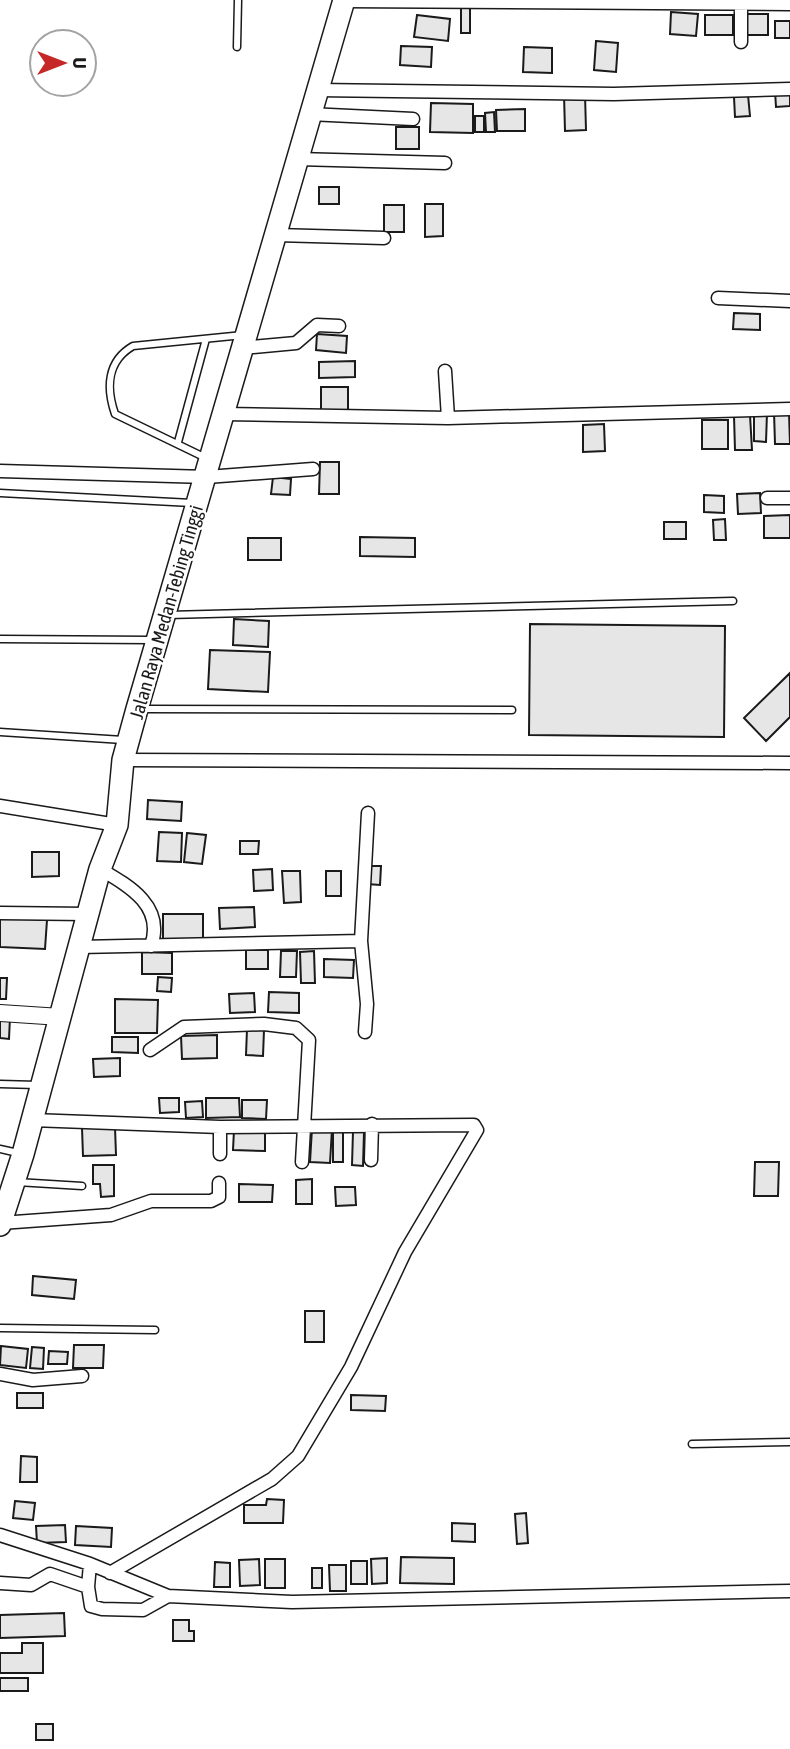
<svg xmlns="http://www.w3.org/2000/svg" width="790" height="1749" viewBox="0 0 790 1749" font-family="'Asap Condensed',sans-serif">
<rect width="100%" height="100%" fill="#fff"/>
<!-- building -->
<path fill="#e6e6e6" stroke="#1a1a1a" stroke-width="2" d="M461 7H470V33H461Z
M671 12 698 14 696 36 670 34Z
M743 14H768V35H743Z
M417 15 450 19 448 41 414 37Z
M705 15H733V35H705Z
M775 21H790V38H775Z
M596 41 618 43 616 72 594 70Z
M401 46 432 47 431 67 400 65Z
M524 47 552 48V73L523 72Z
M790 90V106L776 107 775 91Z
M585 94 586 130 565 131 564 95Z
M748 95 750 116 735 117 734 97Z
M431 103 473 104V133L430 132Z
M525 109V131H497L496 110Z
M494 112 495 132H486L485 113Z
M475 116H484V132H475Z
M396 127H419V149H396Z
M319 187H339V204H319Z
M425 204H443V236L425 237Z
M384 205H404V232H384Z
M734 313 760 314V330L733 329Z
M317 334 347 336 346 353 316 350Z
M355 361V377L319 378V362Z
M321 387H348V413H321Z
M774 412H789L790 444H775Z
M754 413H767L766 442 754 441Z
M750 415 752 450H735L734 416Z
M702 420H728V449H702Z
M604 424 605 451 583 452V425Z
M320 462H339V494H319Z
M273 477 291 479 290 495 271 494Z
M760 493 761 513 738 514 737 494Z
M704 495 724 496V513L704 512Z
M790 515V538H764V516Z
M725 519 726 540H714L713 520Z
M664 522H686V539H664Z
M360 537 415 538V557L360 556Z
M248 538H281V560H248Z
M234 619 269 621 268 647 233 645Z
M530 624 725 626 724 737 529 735Z
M210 650 270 652 268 692 208 689Z
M790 673V717L766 741 744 718Z
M148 800 182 802 181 821 147 819Z
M159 832 182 833 181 862 157 861Z
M187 833 206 835 202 864 184 862Z
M240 841H259L258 854H240Z
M32 852H59V876L32 877Z
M369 866H381L380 885 367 884Z
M272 869 273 890 254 891 253 870Z
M282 871H300L301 902 284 903Z
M326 871H341V896H326Z
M254 907 255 927 220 929 219 908Z
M163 914H203V939H163Z
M0 917 47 920 45 949 0 947Z
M246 950H268V969H246Z
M281 951H297L296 977H280Z
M314 951 315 983H301L300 952Z
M142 952 172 953V974H142Z
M324 959 354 960 353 978 324 977Z
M158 977 172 978 171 992 157 991Z
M0 978H7L6 999H0Z
M269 992 299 993V1013L268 1012Z
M254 993 255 1012 230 1013 229 994Z
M115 999 158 1000 157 1033H115Z
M0 1016 10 1017 9 1039 0 1038Z
M247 1029 264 1030 263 1056 246 1055Z
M217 1035V1058L182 1059 181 1036Z
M112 1037H138V1053L112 1052Z
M120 1058V1076L94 1077 93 1059Z
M159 1098H179V1112L160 1113Z
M206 1098H239L240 1117 206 1118Z
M242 1100H267L266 1119 242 1118Z
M202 1101 203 1117 186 1118 185 1102Z
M115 1127 116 1155 83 1156 82 1128Z
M312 1128 332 1129 330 1163 310 1162Z
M333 1129H343V1162H333Z
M234 1130 265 1131V1151L233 1150Z
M353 1131 364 1132 363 1166 352 1165Z
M755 1162H779L778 1196H754Z
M93 1165H114V1196L101 1197 100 1184H93Z
M312 1179V1204H296V1180Z
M239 1184 273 1185 272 1202H239Z
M335 1187H355L356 1205 336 1206Z
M33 1276 76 1280 74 1299 32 1295Z
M305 1311H324V1342H305Z
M74 1345H104L103 1368H73Z
M1 1346 28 1349 26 1368 0 1365Z
M32 1347 44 1348 43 1369 30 1368Z
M49 1351 68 1352 67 1364H48Z
M17 1393H43V1408H17Z
M351 1395 386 1396 385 1411 351 1410Z
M21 1456 37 1457V1482H20Z
M267 1499 284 1500 283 1523H244V1505H266Z
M15 1501 35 1503 33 1520 13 1518Z
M526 1513 528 1543 517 1544 515 1514Z
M452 1523 475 1524V1542L452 1541Z
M65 1525 66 1542 37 1543 36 1526Z
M76 1526 112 1528 111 1547 75 1545Z
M401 1557 454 1558V1584L400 1583Z
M387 1558V1583L372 1584 371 1559Z
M259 1559 260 1585 240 1586 239 1560Z
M265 1559H285V1588H265Z
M351 1561H367V1584H351Z
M215 1562 230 1563V1587H214Z
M329 1565H346V1591H330Z
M312 1568H322V1588H312Z
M64 1613 65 1636 0 1638V1615Z
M173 1620H189V1631H194V1641H173Z
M22 1643H43V1673H0V1653H22Z
M0 1678H28V1691H0Z
M36 1724H53V1740H36Z"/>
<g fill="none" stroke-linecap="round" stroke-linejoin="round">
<defs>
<path id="service" d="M237 47 238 0
M178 442 206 339
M206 458 115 414C106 388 107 361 133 346L243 335
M0 493 192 503
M168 615 733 601
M0 639 151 640
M143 709 512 710
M0 732 123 740
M0 1084 37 1085
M0 1149 18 1153
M17 1182 82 1186
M0 1328 155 1330
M692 1444 790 1442"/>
<path id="minor" d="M343 1 790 4
M741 42V6
M316 90 614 94 790 89
M309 114 413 119
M297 159 445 163
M276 235 384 238
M718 298 790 301
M242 348 296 343 317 325 339 326
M445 371 448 418
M223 414 448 418 790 409
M0 471 207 477 313 469
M767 498H790
M123 760 790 763
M0 806 117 825
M100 869C129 886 165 906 151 946
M0 913 87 914
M361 941 368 813
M79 947 361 941 367 1004 365 1032
M150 1050 184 1027 264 1024 296 1028 309 1040 302 1162
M32 1120 220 1127 474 1125 477 1130 405 1252 351 1367 298 1456 272 1479 110 1573
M220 1154V1127
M371 1160 372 1124
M1 1223 111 1215 151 1201H211L219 1197V1183
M0 1374 33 1380 82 1376
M0 1535 90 1564 168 1596 292 1602 790 1591
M0 1583 31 1585 50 1574 88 1587 90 1564
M88 1587 91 1606 102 1609 143 1610 168 1596"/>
<path id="tertiary" d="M0 1013 61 1017"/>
<path id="trunk" d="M0 1225 23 1154 100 869 117 825 123 760 137 709 344 0"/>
</defs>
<!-- service casing -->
<use href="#service" stroke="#1a1a1a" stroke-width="9"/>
<!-- minor casing -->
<use href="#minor" stroke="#1a1a1a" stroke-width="15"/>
<!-- tertiary casing -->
<use href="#tertiary" stroke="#1a1a1a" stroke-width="18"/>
<!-- trunk casing -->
<use href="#trunk" stroke="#1a1a1a" stroke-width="24"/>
<!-- service -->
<use href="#service" stroke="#fff" stroke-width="6"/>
<!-- minor -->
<use href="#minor" stroke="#fff" stroke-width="12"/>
<!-- tertiary -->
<use href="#tertiary" stroke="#fff" stroke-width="16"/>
<!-- trunk -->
<use href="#trunk" stroke="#fff" stroke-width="21"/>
</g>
<g text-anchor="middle" stroke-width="5" stroke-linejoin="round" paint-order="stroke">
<!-- street labels -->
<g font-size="19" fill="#1a1a1a" stroke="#fff">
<text transform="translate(166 612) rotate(-74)" y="7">Jalan Raya Medan-Tebing Tinggi</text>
</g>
</g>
<!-- north arrow -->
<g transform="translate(63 63) rotate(90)"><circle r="33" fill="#ffffff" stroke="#a3a3a3" stroke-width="2"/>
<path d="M0-5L12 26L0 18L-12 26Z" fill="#c62828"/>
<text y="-10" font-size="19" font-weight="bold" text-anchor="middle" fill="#1a1a1a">U</text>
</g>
</svg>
